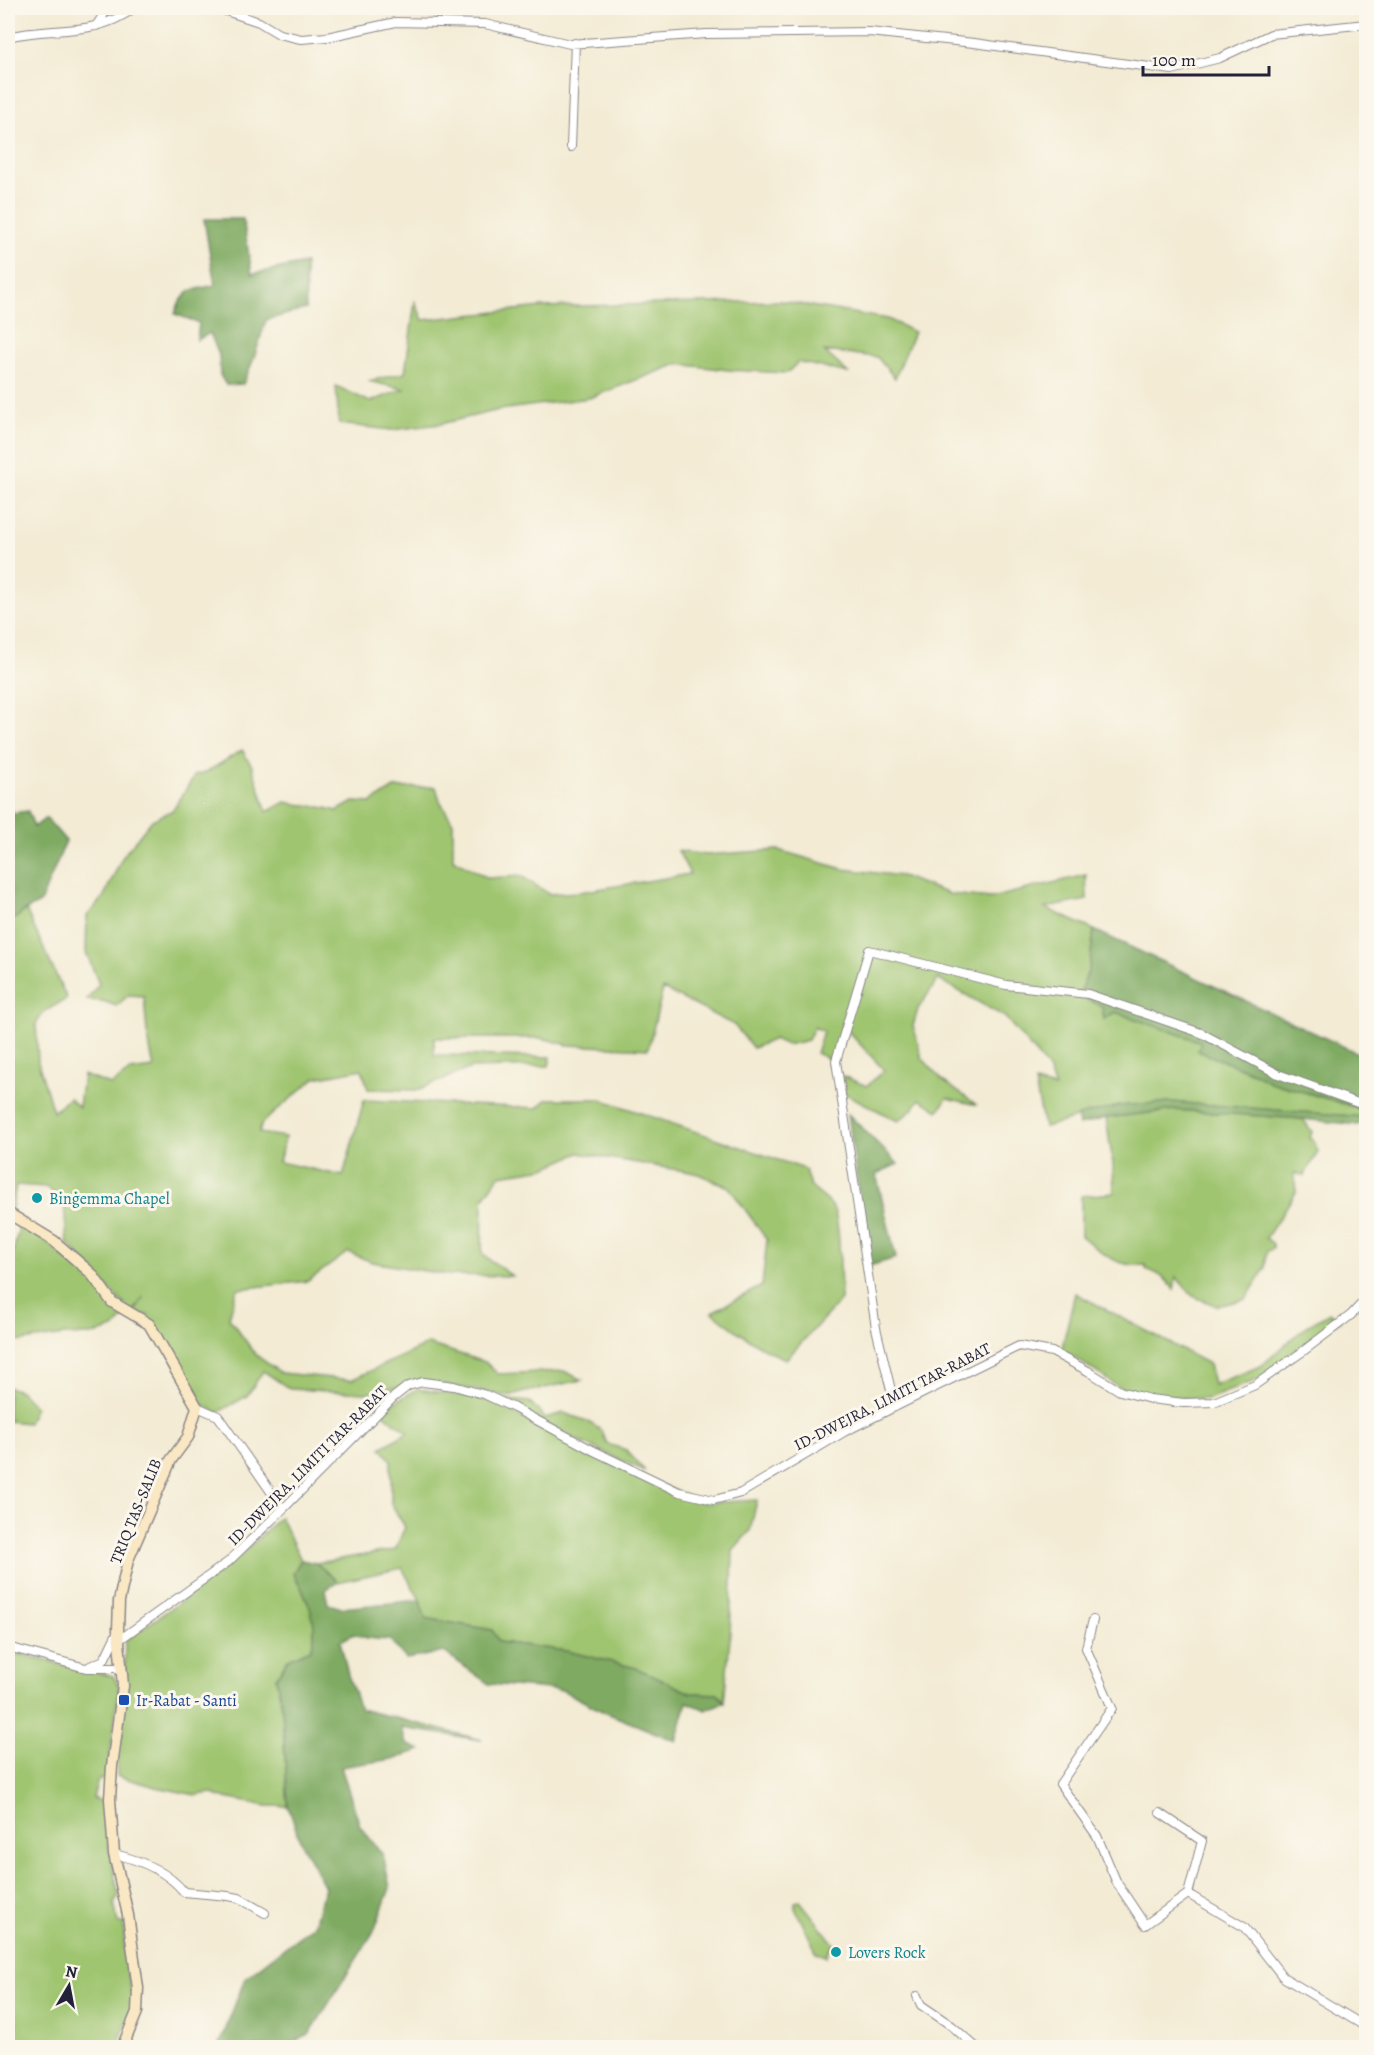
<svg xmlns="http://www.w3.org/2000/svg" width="1374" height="2055" viewBox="0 0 1374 2055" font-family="Alegreya,serif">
<rect width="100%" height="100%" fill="#fbf7ec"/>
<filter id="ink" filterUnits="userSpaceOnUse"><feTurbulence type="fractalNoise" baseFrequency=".0167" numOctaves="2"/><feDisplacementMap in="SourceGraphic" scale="12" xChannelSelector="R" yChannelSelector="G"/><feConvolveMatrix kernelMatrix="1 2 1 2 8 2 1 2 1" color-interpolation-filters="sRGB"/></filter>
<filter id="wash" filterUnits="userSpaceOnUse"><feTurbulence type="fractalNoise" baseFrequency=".008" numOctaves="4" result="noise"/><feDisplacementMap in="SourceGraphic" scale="24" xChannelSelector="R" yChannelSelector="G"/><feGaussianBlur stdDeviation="1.35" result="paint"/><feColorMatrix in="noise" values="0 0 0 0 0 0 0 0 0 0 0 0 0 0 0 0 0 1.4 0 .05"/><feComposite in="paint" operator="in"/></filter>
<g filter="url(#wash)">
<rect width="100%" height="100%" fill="#f3ebd4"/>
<!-- green -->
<path fill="#9fc56f" stroke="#607455" stroke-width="1.5" d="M781 301 888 319 914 332 895 378 877 357 824 351 848 373 798 362 787 373 729 370 678 364 589 398 499 410 440 424 392 430 339 424 336 386 370 402 404 389 368 381 405 373 415 302 423 320 542 307Z
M242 750 252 766 267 812 285 802C303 806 319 805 337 811L353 802 371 803 394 788 436 787 440 801 453 823V859L488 878 521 876 549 894 580 892 690 874 678 851 705 855 778 850 843 869 901 876 949 894 991 898 1086 875 1087 900 1045 908 1094 930 1089 969 1079 996 1102 1006 1104 1019 1115 1012 1202 1042 1199 1051 1256 1074 1270 1082 1365 1110 1366 1117 1171 1102 1119 1106 1044 1127 1035 1083 1055 1088 1047 1067 1005 1017 938 979 918 1009 913 1026 922 1058 943 1081 977 1105 947 1098 938 1111 920 1099 912 1110 898 1121 844 1093 842 1076 867 1086 884 1070 843 1026 833 1061 816 1053 823 1031 814 1027 808 1040 787 1045 774 1039 753 1048 734 1025 663 989 648 1049 568 1045 542 1038H434V1055L551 1057 549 1066 471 1068 417 1090 368 1089 362 1069 315 1078 262 1123 259 1133 285 1137 279 1162 343 1176 364 1100 538 1108 547 1099H600L805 1169C811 1197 818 1188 832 1206 841 1218 840 1282 841 1300L786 1359C759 1349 735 1330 712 1312L762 1286 767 1240 729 1187 696 1173 579 1153 545 1168 500 1175 483 1199 482 1254 512 1276 449 1275 372 1262 348 1252 308 1281 237 1289 229 1318 256 1355 281 1373 351 1380 428 1344 485 1362 498 1374 564 1371 582 1380 507 1396 420 1380 400 1387 365 1393 290 1389 263 1371 247 1396 217 1413 200 1403 162 1342 148 1315 134 1314 144 1296 133 1312C108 1292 90 1265 67 1243L64 1202 46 1187 16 1185 12 1209 8 1207V980C15 963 8 942 8 924L26 910 67 999 45 1011 36 1023 38 1062 53 1112 69 1098 79 1107 83 1075 111 1085 130 1071 154 1068 147 1033 144 996 129 995 116 1006 103 1001 87 1000 99 984 86 952 87 916 104 896 123 856 152 820 173 810 195 775 207 772Z
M1175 1110 1303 1119 1312 1132 1310 1137 1315 1143 1318 1152 1304 1176 1294 1173 1296 1192 1266 1238 1273 1244V1249L1267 1251 1265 1268 1246 1299 1217 1306 1193 1296 1176 1277 1174 1290C1168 1279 1158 1273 1146 1269V1265C1116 1268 1103 1253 1081 1236V1196L1114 1193 1113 1164 1106 1118Z
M20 1224 38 1234 62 1256 85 1271 126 1315 114 1328 92 1335H65L8 1343V1272Z
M1075 1293 1209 1364 1213 1385 1261 1366 1307 1326 1330 1313 1340 1320 1257 1380 1208 1399 1167 1397 1120 1388 1075 1358 1061 1352Z
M8 1387 20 1391 35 1407 28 1423 8 1421Z
M418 1389 474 1397 490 1401 593 1455 703 1503 757 1500 750 1531 733 1550 730 1638 724 1702 718 1694 690 1693 636 1668 566 1651 499 1642 492 1630 425 1618 420 1600 402 1568 338 1582 316 1563 395 1550 405 1527 391 1503V1460L381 1448 408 1432 381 1412 400 1399Z
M497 1399 530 1402 545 1418 564 1413 587 1421 602 1431 607 1444 626 1450 645 1471 583 1443Z
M280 1517 301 1560 293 1573C307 1595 321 1624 311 1649L288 1659 276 1678 282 1708 288 1806H267L220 1797 212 1793 196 1795 156 1787 117 1776V1747L125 1685V1641L194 1592 235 1560Z
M8 1651 83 1670 113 1676 119 1686 107 1779 98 1780 93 1798 104 1802 108 1843 119 1896 114 1903 118 1923H124L125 1962 134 2004 117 2047 8 2048Z
M800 1901 835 1945 831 1947 826 1956 817 1953 795 1908V1902Z"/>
<!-- forest -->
<path fill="#7faa62" stroke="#50664e" stroke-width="1.5" d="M204 219H243L252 274 305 263 306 309 266 320 254 358 243 384 226 385 220 375 219 355 210 333 197 340 199 323 175 314 179 303 189 291 215 285Z
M8 806 13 813 28 811 34 827 46 818 66 841 40 903 26 910 8 924Z
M1094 930 1366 1057V1110L1270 1082 1256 1074 1198 1051 1201 1042 1115 1012 1104 1019 1102 1006 1079 996 1089 969Z
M1171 1102 1366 1117 1358 1125 1303 1119 1175 1110 1106 1118 1079 1125 1077 1116 1119 1106Z
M848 1114 898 1164 876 1174 896 1258 869 1266Z
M301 1560 316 1563 338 1582 325 1590 328 1604 342 1608 420 1600 425 1618 492 1630 499 1642 566 1651 636 1668 690 1693 718 1694 724 1702 706 1710 687 1702 676 1741 604 1712 562 1690 489 1684 444 1652 406 1659 390 1640 367 1638 354 1634 340 1641 348 1675 360 1709 482 1740 402 1728 406 1744 421 1750 392 1759 341 1767 360 1826 383 1855 390 1888 374 1931 309 2035 281 2047H219L245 1978 314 1925 325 1887 301 1843 288 1806 282 1708 276 1678 288 1659 311 1649C321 1624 306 1595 293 1573Z"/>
</g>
<g filter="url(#ink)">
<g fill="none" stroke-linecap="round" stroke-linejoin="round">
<defs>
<path id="street" d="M217 8 259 22 279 34 301 39 327 37 396 22 485 24 570 44 706 34 869 32 974 43 1172 70 1220 58 1271 34 1366 24
M96 26 108 8
M8 37C52 26 94 38 134 8
M571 147 575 43
M197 1407 218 1416 283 1509
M895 1407 876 1328 836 1061 869 950 1006 985 1088 994 1201 1033 1278 1074 1366 1106
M1093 1620 1086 1648 1112 1708 1060 1784 1097 1836 1117 1883 1145 1925 1188 1894
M119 1640 228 1562 283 1509 394 1397 408 1386 423 1382 454 1386 486 1395 514 1408 596 1452 679 1492 714 1500 741 1493 844 1432 1019 1346 1052 1352 1088 1371 1120 1391 1150 1399 1184 1403 1214 1402 1255 1385 1302 1352 1351 1315 1366 1299
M8 1647 86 1668H121
M90 1666 104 1660 117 1633
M1160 1813 1202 1841 1188 1894 1244 1927 1283 1977 1366 2027
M114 1854C140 1860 167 1871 184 1892L228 1896 239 1898 265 1913
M917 1996 921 2005 952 2026 977 2048"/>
<path id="secondary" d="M8 1213 54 1241 91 1273 112 1302 149 1324 197 1407 188 1437 171 1460 128 1560 119 1601 118 1630 123 1686 112 1766 110 1799 114 1854 128 1915 138 1988 137 2012 122 2048"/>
</defs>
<!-- street casing -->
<use href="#street" stroke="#8a8688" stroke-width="10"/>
<!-- secondary casing -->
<use href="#secondary" stroke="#8a8688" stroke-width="13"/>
<!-- street -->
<use href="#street" stroke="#fff" stroke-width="8"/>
<!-- secondary -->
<use href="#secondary" stroke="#fae7c3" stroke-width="10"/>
</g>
</g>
<!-- markers -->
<g fill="#0f9aa8" stroke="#fbf7ec" stroke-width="2">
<circle cx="37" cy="1198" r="6"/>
<circle cx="836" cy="1952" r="6"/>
</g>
<rect fill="#1a4fb4" stroke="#fbf7ec" stroke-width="2" x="118" y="1694" width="12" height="12" rx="3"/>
<g text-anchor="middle" stroke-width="6" stroke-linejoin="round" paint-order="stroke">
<!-- culture labels -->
<g font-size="16" fill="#0d838f" stroke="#fbf7ec" text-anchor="start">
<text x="49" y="1204">Binġemma Chapel</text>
<text x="848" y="1958">Lovers Rock</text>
</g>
<!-- street labels -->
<g font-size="16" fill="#22223b" stroke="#fbf7ec">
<text transform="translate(892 1396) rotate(-27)" y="6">ID-DWEJRA, LIMITI TAR-RABAT</text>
<text transform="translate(307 1465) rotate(-45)" y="6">ID-DWEJRA, LIMITI TAR-RABAT</text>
<text transform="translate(135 1511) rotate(-68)" y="6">TRIQ TAS-SALIB</text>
</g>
<!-- transit labels -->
<g font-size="16" fill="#164399" stroke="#fbf7ec" text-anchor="start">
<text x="136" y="1706">Ir-Rabat - Santi</text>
</g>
</g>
<!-- margin -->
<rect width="1374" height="2055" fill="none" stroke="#fbf7ec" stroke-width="30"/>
<!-- north arrow -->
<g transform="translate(69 1986) rotate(10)" stroke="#fbf7ec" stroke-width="4.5" paint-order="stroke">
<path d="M0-4.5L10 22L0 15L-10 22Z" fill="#22223b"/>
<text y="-9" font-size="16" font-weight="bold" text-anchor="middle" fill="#22223b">N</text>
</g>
<!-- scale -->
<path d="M1143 66v9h126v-9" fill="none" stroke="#22223b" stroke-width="3"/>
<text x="1152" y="66" font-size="18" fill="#22223b" stroke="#fbf7ec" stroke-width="4.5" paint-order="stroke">100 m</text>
</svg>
